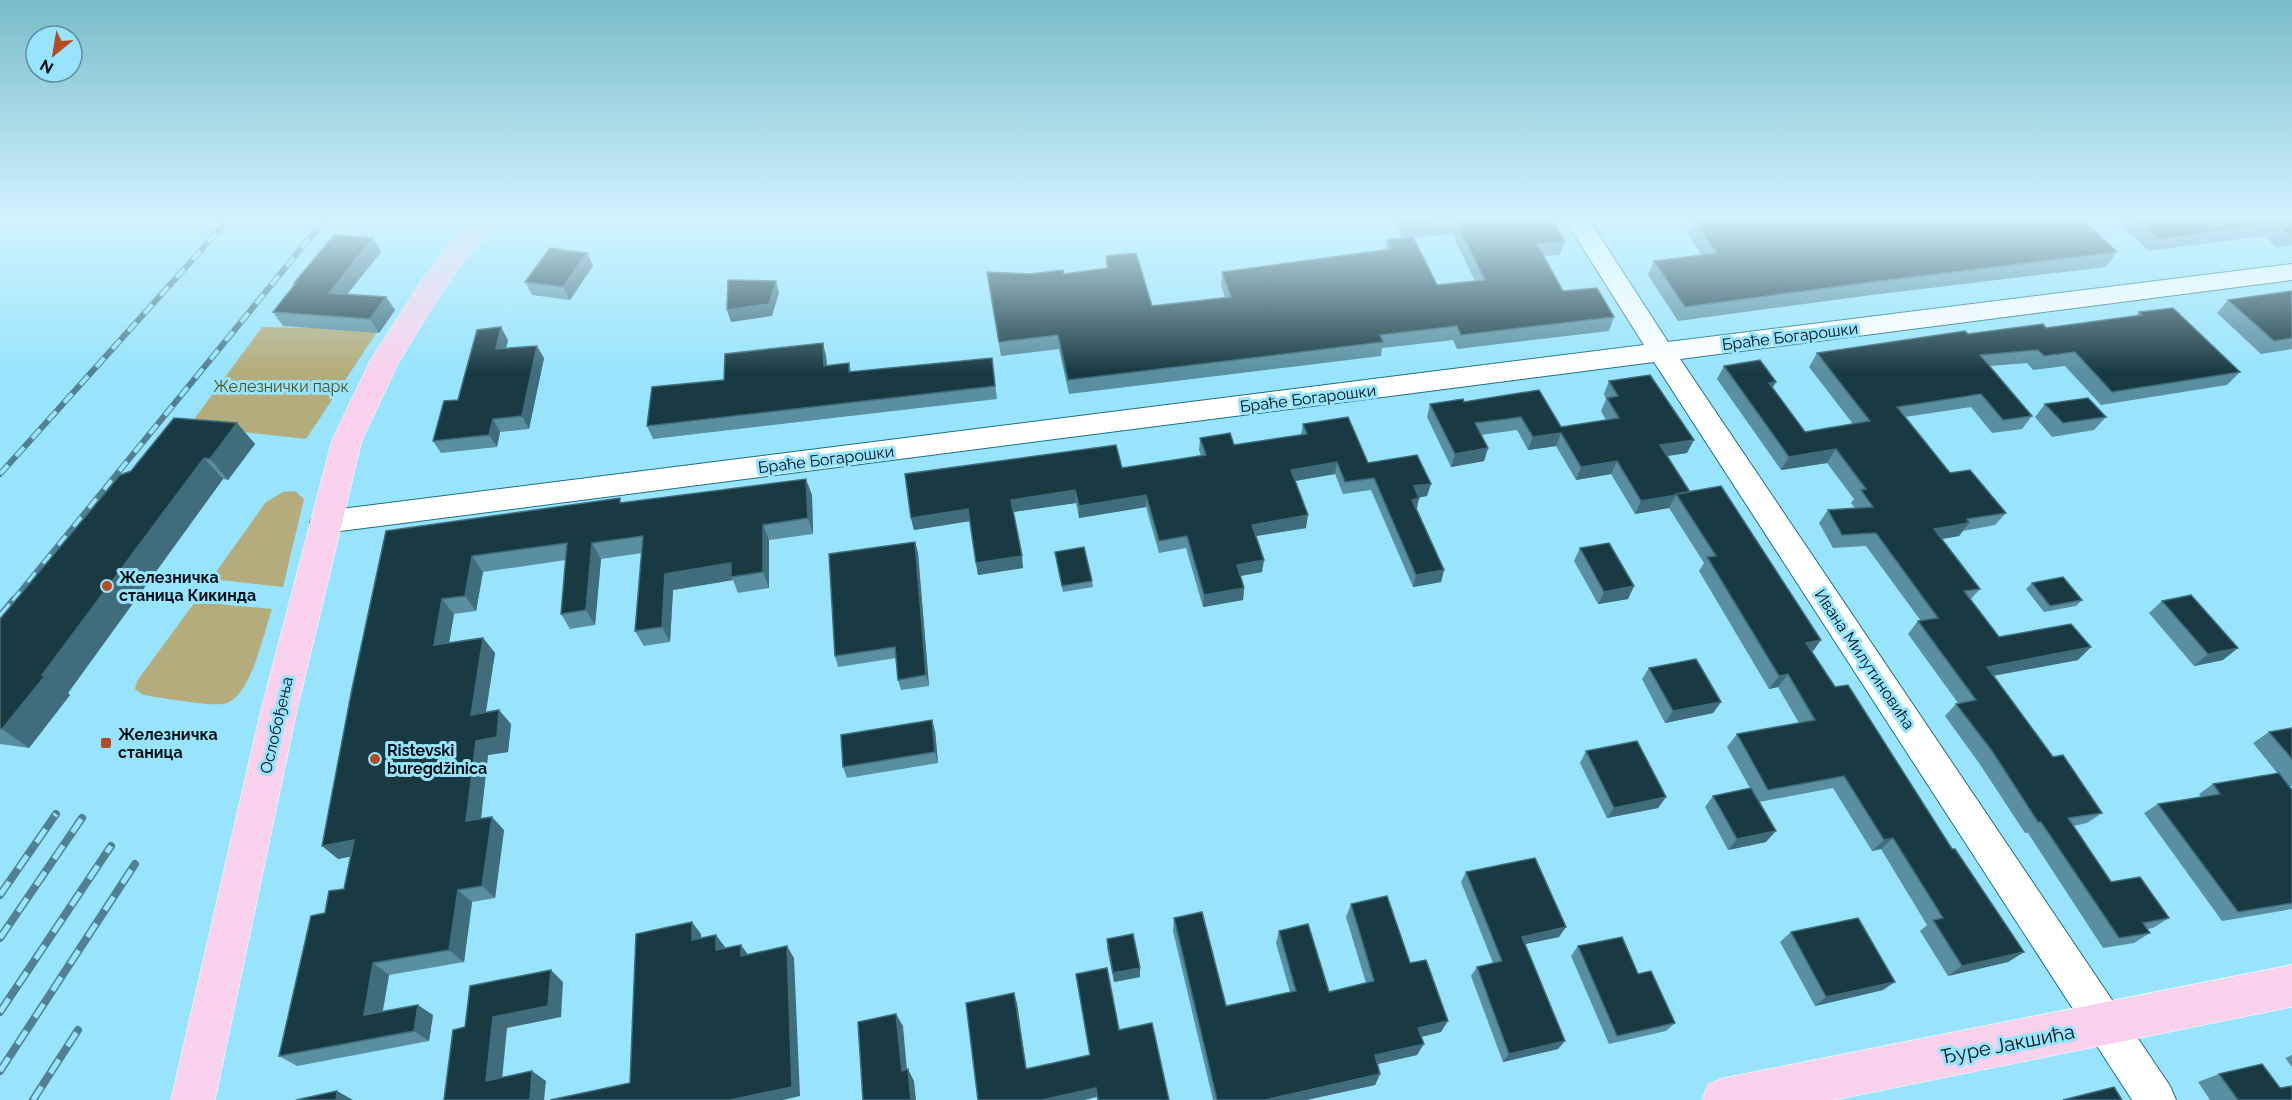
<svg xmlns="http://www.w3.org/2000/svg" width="2292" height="1100" viewBox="0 0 2292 1100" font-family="Raleway,sans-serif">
<rect width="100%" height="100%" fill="#98e4fd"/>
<!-- green -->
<path fill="#b4ac7c" d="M262 327 379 329 306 439 189 426Z
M295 491 304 499 283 587 211 579 266 502 283 492Z
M195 602 272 609C264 632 251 695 227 703 213 708 160 697 143 695L135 689 137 681Z"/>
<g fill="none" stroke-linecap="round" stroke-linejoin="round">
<defs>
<path id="minor" d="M1564 218H1588L1668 342 2292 264V280L1680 359 2170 1086 2176 1100H2132L1654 362 325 533 315 530 310 522 315 514 325 511 1644 345Z"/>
<path id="major" d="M477 218H505L468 255 444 289 400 360 362 440 297 710 215 1100H171L261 710 332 440 371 359 424 277 450 243Z
M2292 965V1007L1834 1100H1702L1708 1084 1724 1078Z"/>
</defs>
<!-- minor casing -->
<use href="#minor" stroke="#1e7086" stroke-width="2"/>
<!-- major casing -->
<use href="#major" stroke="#fff" stroke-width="1"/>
<!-- minor -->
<use href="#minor" fill="#fff" fill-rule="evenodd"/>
<!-- major -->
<use href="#major" fill="#fad1ec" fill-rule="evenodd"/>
<defs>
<path id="rail-far1" d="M0 474 230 218
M13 601 326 218"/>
<path id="rail" d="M0 617 14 600
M0 895 56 814
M0 938 82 818
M0 1012 111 846
M0 1071 135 864
M33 1100 78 1030"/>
</defs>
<!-- rail-far1 casing -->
<use href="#rail-far1" stroke="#518191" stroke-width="6"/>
<!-- rail casing -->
<use href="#rail" stroke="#518191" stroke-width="8"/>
<!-- rail-far1 -->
<use href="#rail-far1" stroke="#98e4fd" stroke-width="4" stroke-dasharray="12" stroke-linecap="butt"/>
<!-- rail -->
<use href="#rail" stroke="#98e4fd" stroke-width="5" stroke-dasharray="16" stroke-linecap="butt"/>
</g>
<!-- wall -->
<path fill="#598fa0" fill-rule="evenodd" d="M1392 218H1551L1565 241 1560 255 1544 256 1563 291 1614 317 1609 331 1457 349 1453 340 1382 348 1381 356 1069 394 1059 349 1001 356 987 272 1030 274H1064L1106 268V256L1152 306 1225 297 1221 285 1222 272 1385 250 1387 240 1402 238ZM1452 234 1475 281 1437 285 1413 238Z
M2113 218H2292V245L2276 247 2264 236 2149 251Z
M1694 221 2117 252 2106 267 1872 295 1678 321 1648 275 1654 261 1702 255 1688 235Z
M373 238 381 252 347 294 386 297 395 310 379 333 283 326 273 312 295 285 294 283Z
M587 253 593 266 570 300 532 295 525 282Z
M2292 291V349L2261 354 2217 313 2228 300Z
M2139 312 2240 372 2227 385 2101 405 2065 366 2033 370 2027 363 1990 366 2032 416 2022 429 1992 433 1971 407 1905 417 1950 473 2006 513 1995 525 1963 531 1959 536 1942 539 1980 589 1970 600 1999 637 2078 660 1993 676 2053 757 2102 813 2087 823 2073 826 2111 882 2169 918 2153 928 2147 929 2150 933 2134 943 2103 948 2028 833H2025L1979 763 1945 716 1956 704 1958 703 1908 634 1918 621H1921L1866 546 1833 548 1819 523 1828 510 1855 508 1851 503 1854 499 1827 463 1781 470 1717 379 1724 366 1776 382 1772 388 1805 432 1853 424 1809 367 1817 353 1968 334 2046 328 2136 316Z
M508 340 506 348 544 358 529 429 500 432 497 447 441 453 433 441 458 400Z
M826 356 827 366 849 363 851 372 992 358 997 399 653 439 647 426 724 380Z
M1609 381 1687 453 1667 456 1690 492 1812 652 1835 687 1952 849 2024 952 2008 962 1948 976 1920 931 1927 925 1881 849 1872 851 1833 788 1759 802 1766 842 1728 850 1705 807 1713 796 1750 788 1727 747 1737 734 1799 723 1778 687 1769 689 1699 571 1704 563 1669 508 1635 514 1611 474 1576 480 1556 446 1528 450 1517 430 1481 435 1488 448 1484 461 1451 467 1427 417 1430 404 1464 402 1561 427 1606 420 1601 411 1606 399 1604 394Z
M2045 404 2106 417 2094 430 2052 437 2035 417Z
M237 423 255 444 228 480 223 479 68 693 70 695 29 748 0 744V619L131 471Z
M1303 424 1368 463 1427 496 1419 497 1417 509 1444 570 1441 582 1413 587 1371 490 1343 494 1335 474 1295 481 1306 528 1255 536 1262 572 1240 576 1244 588 1243 600 1203 607 1186 548 1159 553 1146 507 1079 518 1076 503 1013 512 1023 568 978 575 970 521 914 530 911 518 1122 468 1201 456 1199 450 1200 438 1234 445 1301 435Z
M812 495 813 534 769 540V588L738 593 733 580 673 590 670 642 644 646 635 631 642 553 601 559 595 625 570 629 561 614 566 560 483 572 476 611 454 614 449 643 483 638 495 653 486 712 511 724 508 752 488 755 481 819 504 830 495 898 472 902 464 962 389 975 383 1011 433 1015 429 1041 297 1066 279 1056 325 913 344 889 351 856 338 859 386 531 623 502Z
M915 542 918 553 929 686 901 690 898 680 896 658 838 667 835 656Z
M1580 548 1634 586 1628 599 1598 604 1574 561Z
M1055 552 1092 581 1093 587 1063 592Z
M2032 583 2082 600 2076 606 2044 612 2026 589Z
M2162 601 2223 660 2194 666 2149 613Z
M1649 668 1721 702 1713 713 1665 723 1642 679Z
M2292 728V786L2289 787 2292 790V909L2222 921 2144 813 2158 804 2201 797 2199 794 2213 784 2278 774 2253 743 2269 732Z
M935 731 938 763 847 778 843 767Z
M1586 751 1666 797 1658 808 1607 818 1580 763Z
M1466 872 1559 937 1525 944 1558 1049 1503 1062 1471 976 1477 967 1493 963 1461 882Z
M1351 904 1410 963 1441 1032 1421 1037 1417 1055 1377 1064 1380 1074 1375 1085 1306 1100H1213L1173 931 1174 918 1226 1006 1290 992 1276 943 1279 931 1329 992 1366 983 1346 917Z
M1791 932 1883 990 1815 1006 1780 942Z
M1107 939 1140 977 1114 982 1107 948Z
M1578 946 1638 974 1675 1023 1666 1031 1609 1044 1571 956Z
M2292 1055V1067L2285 1058Z
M2219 1074 2280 1088 2292 1100H2210L2198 1082Z"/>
<!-- shaded-wall -->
<path fill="#406d7b" d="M373 238 381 252 338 306 329 293Z
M587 253 593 266 570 300 563 287Z
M776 281 779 293 772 316 731 322 727 310Z
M386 297 395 310 379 333 370 319Z
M501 327 508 340 503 362 496 349Z
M823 343 826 356 828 379 824 366Z
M537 346 544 358 529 429 522 416Z
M1776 382 1768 395 1769 383Z
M493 419 500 432 497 447 489 435Z
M237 423 255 444 228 480 210 459Z
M1561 433 1556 446 1528 450 1533 437Z
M1694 440 1687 453 1654 458 1660 445Z
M1488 448 1484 461 1451 467 1455 454Z
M1836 449 1827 463 1781 470 1789 457Z
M204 458 223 479 68 693 70 695 29 748 2 729Z
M1617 461 1611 474 1576 480 1581 467Z
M1337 462 1335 474 1289 482 1291 470Z
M806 479 812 495 813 534 808 518Z
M1431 484 1427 496 1411 499 1414 486Z
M1075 490 1076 503 1013 512 1011 500Z
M1146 495V507L1079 518V506Z
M1676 495 1669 508 1635 514 1641 501Z
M1419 498 1416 511 1412 500Z
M968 509 970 521 914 530 911 518Z
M1308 515 1306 528 1250 537 1252 525Z
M1969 523 1959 536 1924 542 1934 529Z
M763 525 769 540V588L763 572Z
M915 542 918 553 929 686 926 675Z
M592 543 601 559 595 625 586 610Z
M472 556 483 572 476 611 465 596Z
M1022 556 1023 568 978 575 976 563Z
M1264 560 1262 572 1235 577 1237 565Z
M731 563V577L733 580 673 590 670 642 662 627 665 574Z
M1444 570 1441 582 1413 587 1416 575Z
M1634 586 1628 599 1598 604 1604 592Z
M1244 588 1243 600 1203 607 1204 595Z
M442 599 454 614 446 660 434 645Z
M483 638 495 653 483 729 471 715Z
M1821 640 1811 654 1806 643Z
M2091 647 2078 660 1975 679 1987 667Z
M2238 648 2223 660 2194 666 2208 654Z
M1788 674 1778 687 1769 689 1779 676Z
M1721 702 1713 713 1665 723 1673 711Z
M499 710 511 724 508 752 488 755 479 835 466 821 476 741Z
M932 720 935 731 938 763 935 752Z
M1666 797 1658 808 1607 818 1614 808Z
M492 817 504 830 495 898 482 886Z
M1776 831 1766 842 1728 850 1737 839Z
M1893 838 1881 849 1872 851 1884 840Z
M354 840 370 853 338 859 322 846Z
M458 890 472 902 464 962 449 950Z
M692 922 701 934V952L692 940Z
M1566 927 1559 937 1516 946 1522 937Z
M716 935 725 947V962L716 950Z
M741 945 749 956H741Z
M787 946 794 958 800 1096 783 1100H730Z
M2024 952 2008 962 1948 976 1962 966Z
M373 963 389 975 380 1025 364 1015Z
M1140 968V977L1114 982 1113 973Z
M551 970 563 982 561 1017 507 1028 501 1090 486 1081 493 1017Z
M1895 982 1883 990 1815 1006 1826 997Z
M1014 993 1017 1003 1028 1079 1026 1069Z
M418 1005 433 1015 429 1041 414 1031Z
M896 1014 903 1026 908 1082 902 1071Z
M1448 1021 1441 1032 1412 1039 1418 1028Z
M1565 1041 1558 1049 1503 1062 1509 1054Z
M1424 1044 1417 1055 1369 1066 1375 1055Z
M908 1069 914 1081 916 1100H911Z
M532 1071 546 1081 544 1100H530Z
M1380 1074 1375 1085 1306 1100H1265Z
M1096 1088 1097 1097 1084 1100H1042Z
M337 1091 353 1100H336Z"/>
<!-- building -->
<path fill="#1a3a43" stroke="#406d7b" stroke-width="1.5" d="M1402 218H1551L1565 241 1537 244 1563 291 1597 288 1614 317 1461 335 1457 326 1380 335 1383 342 1068 380 1058 335 999 342 987 272 1030 274 1063 270 1064 274 1108 268 1106 256 1136 253 1152 306 1231 297 1222 272 1391 249 1387 240 1413 237 1437 285 1485 280 1455 220 1406 226Z
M1722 218H2081L2117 252 1880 281 1685 307 1654 261 1717 253 1694 221Z
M2136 218H2292V234H2288L2275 223 2159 239Z
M334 235 373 238 329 293 386 297 370 319 273 312 296 283H294Z
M550 248 587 253 563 287 525 282Z
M728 280 776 281 769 304 727 310Z
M2292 291V338L2274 341 2228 300Z
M2173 308 2240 372 2112 392 2075 352 2044 356 2038 350 1980 355 2032 416 2003 420 1981 394 1897 407 1950 473 1970 470 2006 513 1967 519 1969 523 1934 529 1980 589 1964 591 1999 637 2071 624 2091 647 1987 667 2053 757 2063 755 2102 813 2068 818 2111 882 2140 877 2169 918 2143 923 2150 933 2119 938 2041 822H2038L1992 751 1956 704 1976 700 1918 621 1938 618 1876 533 1842 535 1828 510 1873 507 1861 490 1866 489 1836 449 1789 457 1724 366 1760 360 1776 382 1769 383 1805 432 1870 421 1817 353 1965 331 1968 334 2043 324 2046 328 2142 315 2139 312Z
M501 327 496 349 537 346 522 416 493 419 489 435 433 441 444 401 458 400 477 330Z
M823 343 824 366 849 363V372L992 358 995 386 647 426 652 387 724 380 725 354Z
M1650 375 1694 440 1660 445 1690 492 1676 494 1677 495 1641 501 1617 461 1581 467 1561 433 1533 437 1521 417 1475 423 1488 448 1455 454 1430 404 1463 399 1464 402 1539 390 1561 427 1619 418 1607 398 1618 396 1609 381Z
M2088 398 2106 417 2063 423 2045 404Z
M1348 417 1368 463 1417 455 1431 484 1414 486 1419 498 1412 500 1444 570 1416 575 1374 478 1345 482 1337 462 1291 470 1308 515 1252 525 1264 560 1237 565 1244 588 1204 595 1187 536 1159 541 1146 495 1079 506 1075 490 1011 500 1022 556 976 563 968 509 911 518 905 474 1116 445 1122 468 1206 455 1200 438 1230 433 1234 445 1307 434 1303 424Z
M174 418 237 423 210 459 204 458 42 675 45 676 2 729H0V619L120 475 131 471Z
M806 479 808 518 763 525V572L731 577V563L665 574 662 627 635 631 643 536 592 543 586 610 561 614 567 543 472 556 465 596 442 599 434 645 483 638 471 715 499 710 497 737 476 741 466 821 492 817 482 886 458 890 449 950 373 963 364 1015 418 1005 414 1031 279 1056 311 916 325 913 329 891 344 889 354 840 322 846 352 689 386 531 620 498V503Z
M1721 486 1821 640 1806 643 1835 687 1848 685 1952 849H1955L2024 952 1962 966 1933 920 1943 918 1893 838 1884 840 1844 776 1768 790 1737 734 1815 720 1788 674 1779 676 1707 557 1716 556 1676 494Z
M915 542 926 675 898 680 895 647 835 656 829 554Z
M1609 543 1634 586 1604 592 1580 548Z
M1084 547 1092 581 1062 586 1055 552Z
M2063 577 2082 600 2050 606 2032 583Z
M2191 595 2238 648 2208 654 2162 601Z
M1696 659 1721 702 1673 711 1649 668Z
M932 720 935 752 843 767 841 735Z
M2292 728V759L2269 732Z
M1637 741 1666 797 1614 808 1586 751Z
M2279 773 2292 790V903L2238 912 2158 804 2220 794 2213 784Z
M1751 788 1776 831 1737 839 1713 796Z
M1535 858 1566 927 1522 937 1565 1041 1509 1054 1477 967 1502 961 1466 872Z
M1387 896 1410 963 1426 960 1448 1021 1418 1028 1424 1044 1375 1055 1380 1074 1265 1100H1217L1174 918 1202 912 1226 1006 1296 991 1279 931 1308 924 1329 992 1374 981 1351 904Z
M1858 918 1895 982 1826 997 1791 932Z
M692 922V940L716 935V950L741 945V956L787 946 792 1087 730 1100H550L630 1083 636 934Z
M1133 934 1140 968 1113 973 1107 939Z
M1622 937 1638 974 1651 971 1675 1023 1617 1036 1578 946Z
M1107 968 1119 1030 1152 1023 1169 1100H1098L1096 1088 1042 1100H978L966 1003 1014 993 1026 1069 1090 1055 1076 974Z
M551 970 548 1006 493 1017 486 1081 532 1071 530 1100H444L453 1030 465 1027 470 986Z
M896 1014 902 1071 908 1069 911 1100H863L858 1022Z
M2262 1064 2280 1088 2292 1086V1100H2238L2219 1074Z
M2114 1087 2122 1100H2063Z
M337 1091 336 1100H296Z"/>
<!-- sky -->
<linearGradient id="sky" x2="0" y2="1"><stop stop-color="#7abcca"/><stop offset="0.59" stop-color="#d1f3fe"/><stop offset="1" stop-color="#d1f3fe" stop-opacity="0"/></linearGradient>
<rect width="2292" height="372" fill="url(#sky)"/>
<!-- markers -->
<g fill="#b34c25" stroke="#98e4fd" stroke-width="2">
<circle cx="107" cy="586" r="6"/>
<rect x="100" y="737" width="12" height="12" rx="3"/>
<circle cx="375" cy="759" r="6"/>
</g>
<g text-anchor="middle" stroke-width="6" stroke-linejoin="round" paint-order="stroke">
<!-- street labels -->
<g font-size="16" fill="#001118" stroke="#98e4fd">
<text transform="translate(1790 336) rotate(-7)" y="6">Браће Богарошки</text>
<text transform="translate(1308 398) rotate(-7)" y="6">Браће Богарошки</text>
<text transform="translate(826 459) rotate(-7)" y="6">Браће Богарошки</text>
<text transform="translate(1865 659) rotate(56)" y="6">Ивана Милутиновића</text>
<text transform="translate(276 725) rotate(-77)" y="6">Ослобођења</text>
</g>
<!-- park labels -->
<g font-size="16" fill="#584f12" stroke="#98e4fd">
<text x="281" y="392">Железнички парк</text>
</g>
<!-- poi labels -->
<g font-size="16" font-weight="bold" fill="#001118" stroke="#98e4fd" text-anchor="start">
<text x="119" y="583">Железничка<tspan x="119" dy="18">станица Кикинда</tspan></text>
<text x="118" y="740">Железничка<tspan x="118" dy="18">станица</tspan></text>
<text x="387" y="756">Ristevski<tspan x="387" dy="18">buregdžinica</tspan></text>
</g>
<!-- near-street labels -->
<g font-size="20" fill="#001118" stroke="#98e4fd">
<text transform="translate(2008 1044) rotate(-11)" y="7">Ђуре Јакшића</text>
</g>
</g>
<!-- north arrow -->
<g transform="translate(54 54) rotate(210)"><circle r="28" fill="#98e4fd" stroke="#5b90a1" stroke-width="1.5"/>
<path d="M0-4.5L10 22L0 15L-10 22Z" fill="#b34c25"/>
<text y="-9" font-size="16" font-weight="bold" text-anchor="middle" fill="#001118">N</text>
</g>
</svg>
